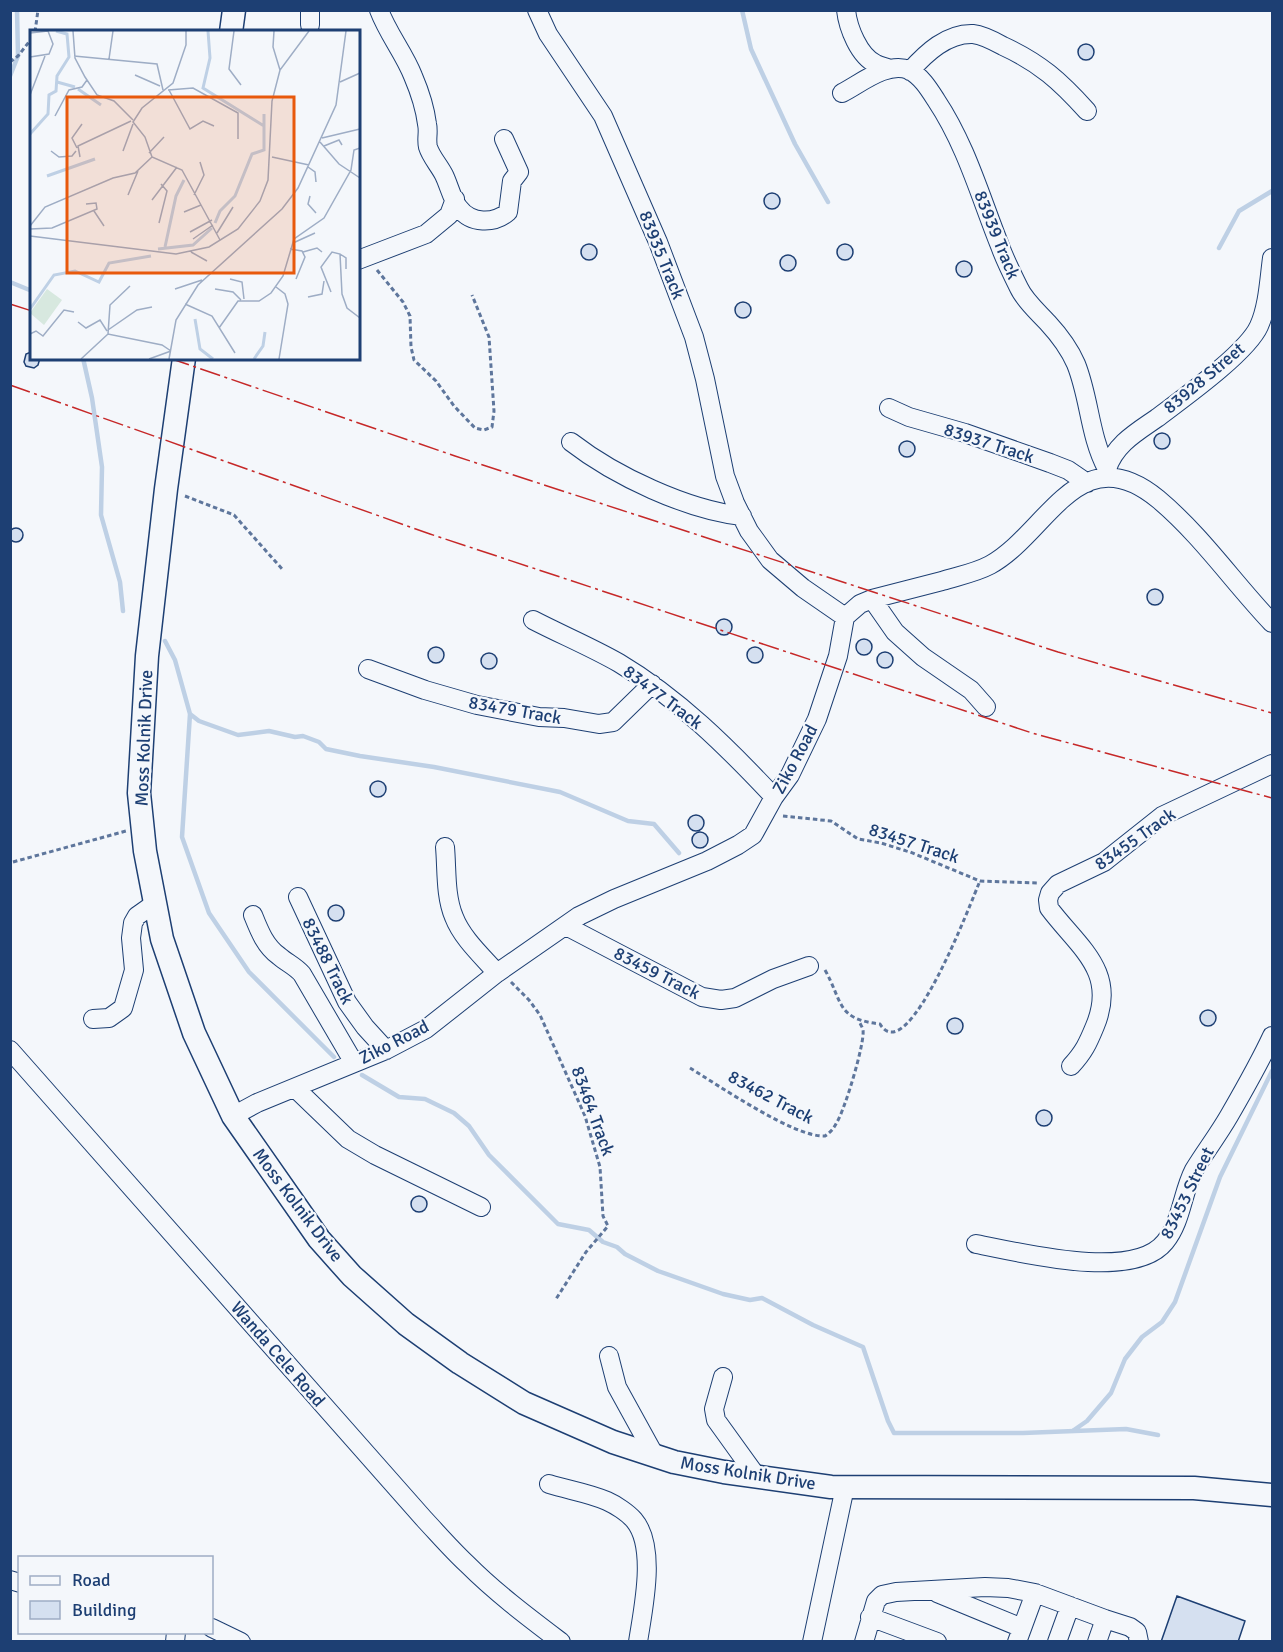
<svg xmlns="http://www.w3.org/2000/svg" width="1283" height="1652" viewBox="0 0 1283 1652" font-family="Signika,sans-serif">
<rect width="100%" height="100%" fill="#f4f7fb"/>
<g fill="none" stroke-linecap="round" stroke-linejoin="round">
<!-- stream -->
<path stroke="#bed0e5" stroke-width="4.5" d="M742 10 751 49 795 144 828 202
M10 76 18 56 17 10
M1219 248 1239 211 1272 191
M10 282 32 291
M83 358 92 398 102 467 101 515 120 582 123 611
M165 641 175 660 190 714 182 837 209 913 249 972 334 1057
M190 714 199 721 238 735 269 731 295 737 303 736 319 742 326 749 360 756 434 767 560 792 628 821 654 824 679 853
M362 1075 399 1097 425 1099 454 1113 469 1126 489 1155 558 1224 589 1230 603 1242 617 1247 625 1254 658 1271 723 1294 750 1300 762 1298 813 1325 863 1347 888 1421 894 1433H1023L1126 1429 1158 1435
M1074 1430 1087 1421 1111 1393 1125 1359 1142 1337 1162 1322 1175 1302 1220 1177 1272 1071"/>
</g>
<!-- building -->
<path fill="#d5e0f0" stroke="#1d3f73" stroke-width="1.5" d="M1078 52a8 8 0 1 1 16 0a8 8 0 1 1-16 0Z
M764 201a8 8 0 1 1 16 0a8 8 0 1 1-16 0Z
M581 252a8 8 0 1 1 16 0a8 8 0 1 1-16 0Z
M837 252a8 8 0 1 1 16 0a8 8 0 1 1-16 0Z
M780 263a8 8 0 1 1 16 0a8 8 0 1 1-16 0Z
M956 269a8 8 0 1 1 16 0a8 8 0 1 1-16 0Z
M735 310a8 8 0 1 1 16 0a8 8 0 1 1-16 0Z
M31 352 32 358H40L38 365 34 368 26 366 24 362 26 354Z
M1154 441a8 8 0 1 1 16 0a8 8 0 1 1-16 0Z
M899 449a8 8 0 1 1 16 0a8 8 0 1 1-16 0Z
M9 535a7 7 0 1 1 14 0a7 7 0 1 1-14 0Z
M1147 597a8 8 0 1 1 16 0a8 8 0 1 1-16 0Z
M716 627a8 8 0 1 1 16 0a8 8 0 1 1-16 0Z
M856 647a8 8 0 1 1 16 0a8 8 0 1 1-16 0Z
M747 655a8 8 0 1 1 16 0a8 8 0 1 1-16 0Z
M428 655a8 8 0 1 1 16 0a8 8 0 1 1-16 0Z
M877 660a8 8 0 1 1 16 0a8 8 0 1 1-16 0Z
M481 661a8 8 0 1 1 16 0a8 8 0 1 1-16 0Z
M370 789a8 8 0 1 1 16 0a8 8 0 1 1-16 0Z
M688 823a8 8 0 1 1 16 0a8 8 0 1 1-16 0Z
M692 840a8 8 0 1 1 16 0a8 8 0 1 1-16 0Z
M328 913a8 8 0 1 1 16 0a8 8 0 1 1-16 0Z
M1200 1018a8 8 0 1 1 16 0a8 8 0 1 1-16 0Z
M947 1026a8 8 0 1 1 16 0a8 8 0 1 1-16 0Z
M1036 1118a8 8 0 1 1 16 0a8 8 0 1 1-16 0Z
M411 1204a8 8 0 1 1 16 0a8 8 0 1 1-16 0Z
M1177 1596 1245 1621 1238 1642H1161Z"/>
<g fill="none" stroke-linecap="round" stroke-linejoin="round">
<defs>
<path id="minor" d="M379 10C388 34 404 53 413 76 419 90 425 108 427 124 429 132 426 139 428 147 431 157 439 165 444 175 449 185 452 200 459 208 471 224 494 224 508 212L512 181 519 172 504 139
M537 10 548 34 603 116 658 242 694 337 705 379 725 476 735 503 749 531 770 560 803 588 845 617
M846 10C848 28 859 56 876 64 880 66 885 67 890 69
M310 25V10
M910 71C926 53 947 33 973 34 983 35 994 41 1003 46 1040 63 1060 81 1087 111
M842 93C860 84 887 61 909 70 921 76 929 89 936 100 966 145 980 196 1000 246 1005 260 1012 274 1019 288 1025 301 1038 312 1048 323 1060 336 1069 348 1076 364 1090 399 1089 435 1107 469
M358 260 426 234 449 215 455 199
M889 408 909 417 965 433 1050 463 1068 470 1087 483
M571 442C615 476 687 510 742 516
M1110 476 1107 469C1115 444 1137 432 1157 418 1182 399 1247 353 1259 326 1268 306 1269 280 1272 258
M872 599 895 632 923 657 971 690 986 707
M533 620C562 635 591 647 619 663 678 698 728 748 774 797
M368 669 425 690 477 705 539 717 564 718 599 724 613 722 652 684
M445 847C447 869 445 896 454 917 462 938 482 956 497 973
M298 897 347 1002 365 1027 386 1050
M253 915C259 930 265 946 279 956 287 963 295 966 302 974L354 1063
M566 926 702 997 721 1000 735 998 773 979 809 966
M93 1019 109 1018 123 1008 134 970 131 938 133 923 137 916 154 904
M10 1050 425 1520C439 1535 452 1550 467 1564 496 1593 528 1617 561 1642
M1071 1066C1084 1052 1088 1043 1095 1026 1118 971 1078 947 1049 908L1048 900 1050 893 1058 884 1104 862 1162 816 1272 764
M295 1088 348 1139 375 1155 481 1207
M233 1116 257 1103 386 1050 426 1029 497 973 579 916 614 899 707 861 738 845 753 835 774 797 790 775 817 719 838 656 845 617 860 604 872 599C895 593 919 587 942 581 958 576 975 573 990 565 1047 534 1079 434 1158 499 1202 536 1233 582 1272 623
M976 1244C1019 1252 1133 1282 1165 1242 1182 1221 1182 1193 1194 1170 1205 1152 1218 1135 1229 1116 1244 1090 1259 1064 1272 1036
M609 1356 617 1387 655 1456
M723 1377 714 1409 716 1420 757 1477
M549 1484C568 1490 589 1493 607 1501 616 1505 628 1513 634 1520 657 1547 643 1609 638 1642
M10 1580 20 1583
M937 1593 1022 1628
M870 1617 937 1642
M212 1628 241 1642
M175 1642 176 1632
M812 1642 845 1487
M864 1642 876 1601 882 1595 896 1592 985 1587 1008 1588 1035 1593 1105 1619 1130 1627 1137 1632 1139 1642
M1017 1642 1035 1593
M1057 1642 1070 1606
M1097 1642 1105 1619"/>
<path id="major" d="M231 32 234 10
M184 358 166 489 147 656 139 793 145 851 162 939 194 1033 233 1116 319 1239 352 1276 406 1324 460 1363 524 1403 613 1442 674 1462 724 1472 831 1487 1194 1488 1272 1495"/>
</defs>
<!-- minor casing -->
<use href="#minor" stroke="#1d3f73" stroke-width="20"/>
<!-- major casing -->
<use href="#major" stroke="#1d3f73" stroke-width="25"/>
<!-- path -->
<path stroke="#5e769c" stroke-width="3" stroke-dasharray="4.5 3" stroke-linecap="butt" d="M35 32 38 10
M10 62 18 56 32 38
M377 270 403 302 410 316 411 347 414 360 436 381 454 406 475 428 484 430 492 427 494 411 489 337 472 295
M185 496 234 515 283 570
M783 816 831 821 858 839 881 843 910 852 980 881 1039 883
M13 862 126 831
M825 970C843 1002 836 1019 880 1024 908 1071 972 899 980 881
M511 982 529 1000 540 1015 585 1116 600 1167 603 1216 608 1226 586 1252 556 1299
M690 1068C718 1085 795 1138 825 1136 831 1132 834 1128 837 1122 845 1109 865 1043 863 1030 863 1028 859 1022 859 1021"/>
<!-- minor -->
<use href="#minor" stroke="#f4f7fb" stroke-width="18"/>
<!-- major -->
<use href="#major" stroke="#f4f7fb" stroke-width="22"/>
<!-- power -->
<path stroke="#c62828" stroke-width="1.5" stroke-dasharray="21 4.5 3 4.5" stroke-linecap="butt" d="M10 304 32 311
M169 358 455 456 1058 652 1272 713
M10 385 430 534 1032 733 1272 798"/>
</g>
<g text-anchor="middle" stroke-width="4.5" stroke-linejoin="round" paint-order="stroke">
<!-- street labels -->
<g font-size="18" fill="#1d3f73" stroke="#f4f7fb">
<text transform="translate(997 235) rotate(68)" y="6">83939 Track</text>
<text transform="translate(662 255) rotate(68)" y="6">83935 Track</text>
<text transform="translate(1204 378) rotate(-40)" y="6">83928 Street</text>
<text transform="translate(989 443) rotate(18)" y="6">83937 Track</text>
<text transform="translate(663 697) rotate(37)" y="6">83477 Track</text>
<text transform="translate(515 710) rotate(10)" y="6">83479 Track</text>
<text transform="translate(144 738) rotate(-88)" y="6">Moss Kolnik Drive</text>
<text transform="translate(795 759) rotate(-62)" y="6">Ziko Road</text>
<text transform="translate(1135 839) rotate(-35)" y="6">83455 Track</text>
<text transform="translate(914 843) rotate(18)" y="6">83457 Track</text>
<text transform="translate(328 961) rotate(64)" y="6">83488 Track</text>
<text transform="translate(657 973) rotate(27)" y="6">83459 Track</text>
<text transform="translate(394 1042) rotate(-27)" y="6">Ziko Road</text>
<text transform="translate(771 1097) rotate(28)" y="6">83462 Track</text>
<text transform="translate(593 1111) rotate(70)" y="6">83464 Track</text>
<text transform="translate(1187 1193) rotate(-64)" y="6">83453 Street</text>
<text transform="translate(298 1205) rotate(53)" y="6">Moss Kolnik Drive</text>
<text transform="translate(278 1354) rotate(49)" y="6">Wanda Cele Road</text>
<text transform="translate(748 1473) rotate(9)" y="6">Moss Kolnik Drive</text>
</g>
</g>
<!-- overview -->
<g transform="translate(30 30)">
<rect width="330" height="330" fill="#f4f7fb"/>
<path d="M17 259 32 270 14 295 0 283Z" fill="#d7e8df"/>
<path fill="none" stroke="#bed0e5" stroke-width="3" d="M178 1 180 28 173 58 234 96M27 52 45 57M48 59 71 75M0 104 18 84 19 65 26 61 27 46 39 27 37 4 26 1M17 146 65 129M185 193 190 181 205 166 222 124 234 120V84M135 217 146 166 154 150M128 219 163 215 182 198M0 279 24 245 45 241 69 252 79 233 121 226M165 289 170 319 183 329M224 329 233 316 235 302"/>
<path fill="none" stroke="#9eadc5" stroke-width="1.5" d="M43 1 45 28 55 47 67 65 84 71 103 90M156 1V15L143 53 112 78 103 92 115 107 122 127 152 140 190 210M204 1 199 39 211 55M244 1 243 17 250 40M0 3 18 1 23 14 19 24 0 27M44 26 127 34 133 60M79 29 83 1M105 45 130 56M310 52 330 43M138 60 163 58 208 83V109M139 60 160 99 173 91 184 96M0 65 15 26M25 86 39 60 52 57 57 50M292 108 330 99M290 112 309 134 330 148M294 116 309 110 312 115M47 118 42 108 52 94M21 121 29 127 42 126 46 121M93 121 103 94M119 123 134 107M50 127 48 116 101 91M242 127 279 135M278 137 285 142 286 152M98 165 108 141M164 165 174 145 170 132M280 166 278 174 286 183M122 170 147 137M64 181 74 196M154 182 171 175M129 193 137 161 131 154M0 196 15 177 83 148 105 143 122 127M0 199 22 198 67 179 66 173 56 174M160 202 182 190M187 203 203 177M0 206 146 224 179 217 208 199 230 171 238 150 242 71 250 40 279 1M163 209 183 195M263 213 285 203M260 219 272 221 275 227 266 249M161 222 177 231M273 222 287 218 292 222M310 224 316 228V239M200 249 212 252 214 269M246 257 255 264 258 274 249 329M145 259 172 250M185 259 203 262 211 270M301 262 291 237 302 222 310 224 312 264 317 278 330 288M278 267 292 264 294 251M155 274 182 286 205 323M48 292 56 298 70 290 77 301M189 298 208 271H229L241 263 253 246 264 209 294 188 321 140 324 120 330 118M78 300 107 280 122 277M0 304 6 301 13 306 34 280 44 282M78 304 80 275 100 256M51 329 78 304 132 315 141 321M119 329 141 321M139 329 146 290 168 255 252 179 268 158 306 75 316 1"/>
<path fill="#e8590c" fill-opacity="0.15" stroke="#e8590c" stroke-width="3" d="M37 67H264V243H37Z"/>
<rect width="330" height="330" fill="none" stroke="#1d3f73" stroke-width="3"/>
</g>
<!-- border -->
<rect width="1283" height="1652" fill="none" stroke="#1d3f73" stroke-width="24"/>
<!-- legend -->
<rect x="18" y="1556" width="195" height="78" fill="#f4f7fb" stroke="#9eadc5" stroke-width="1.5"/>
<rect x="30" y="1576" width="30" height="9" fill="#f4f7fb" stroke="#9eadc5" stroke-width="1.5"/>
<text x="72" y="1586" font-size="18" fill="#1d3f73">Road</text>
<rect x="30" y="1601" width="30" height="18" fill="#d5e0f0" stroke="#9eadc5" stroke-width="1.5"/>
<text x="72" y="1616" font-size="18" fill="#1d3f73">Building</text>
</svg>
